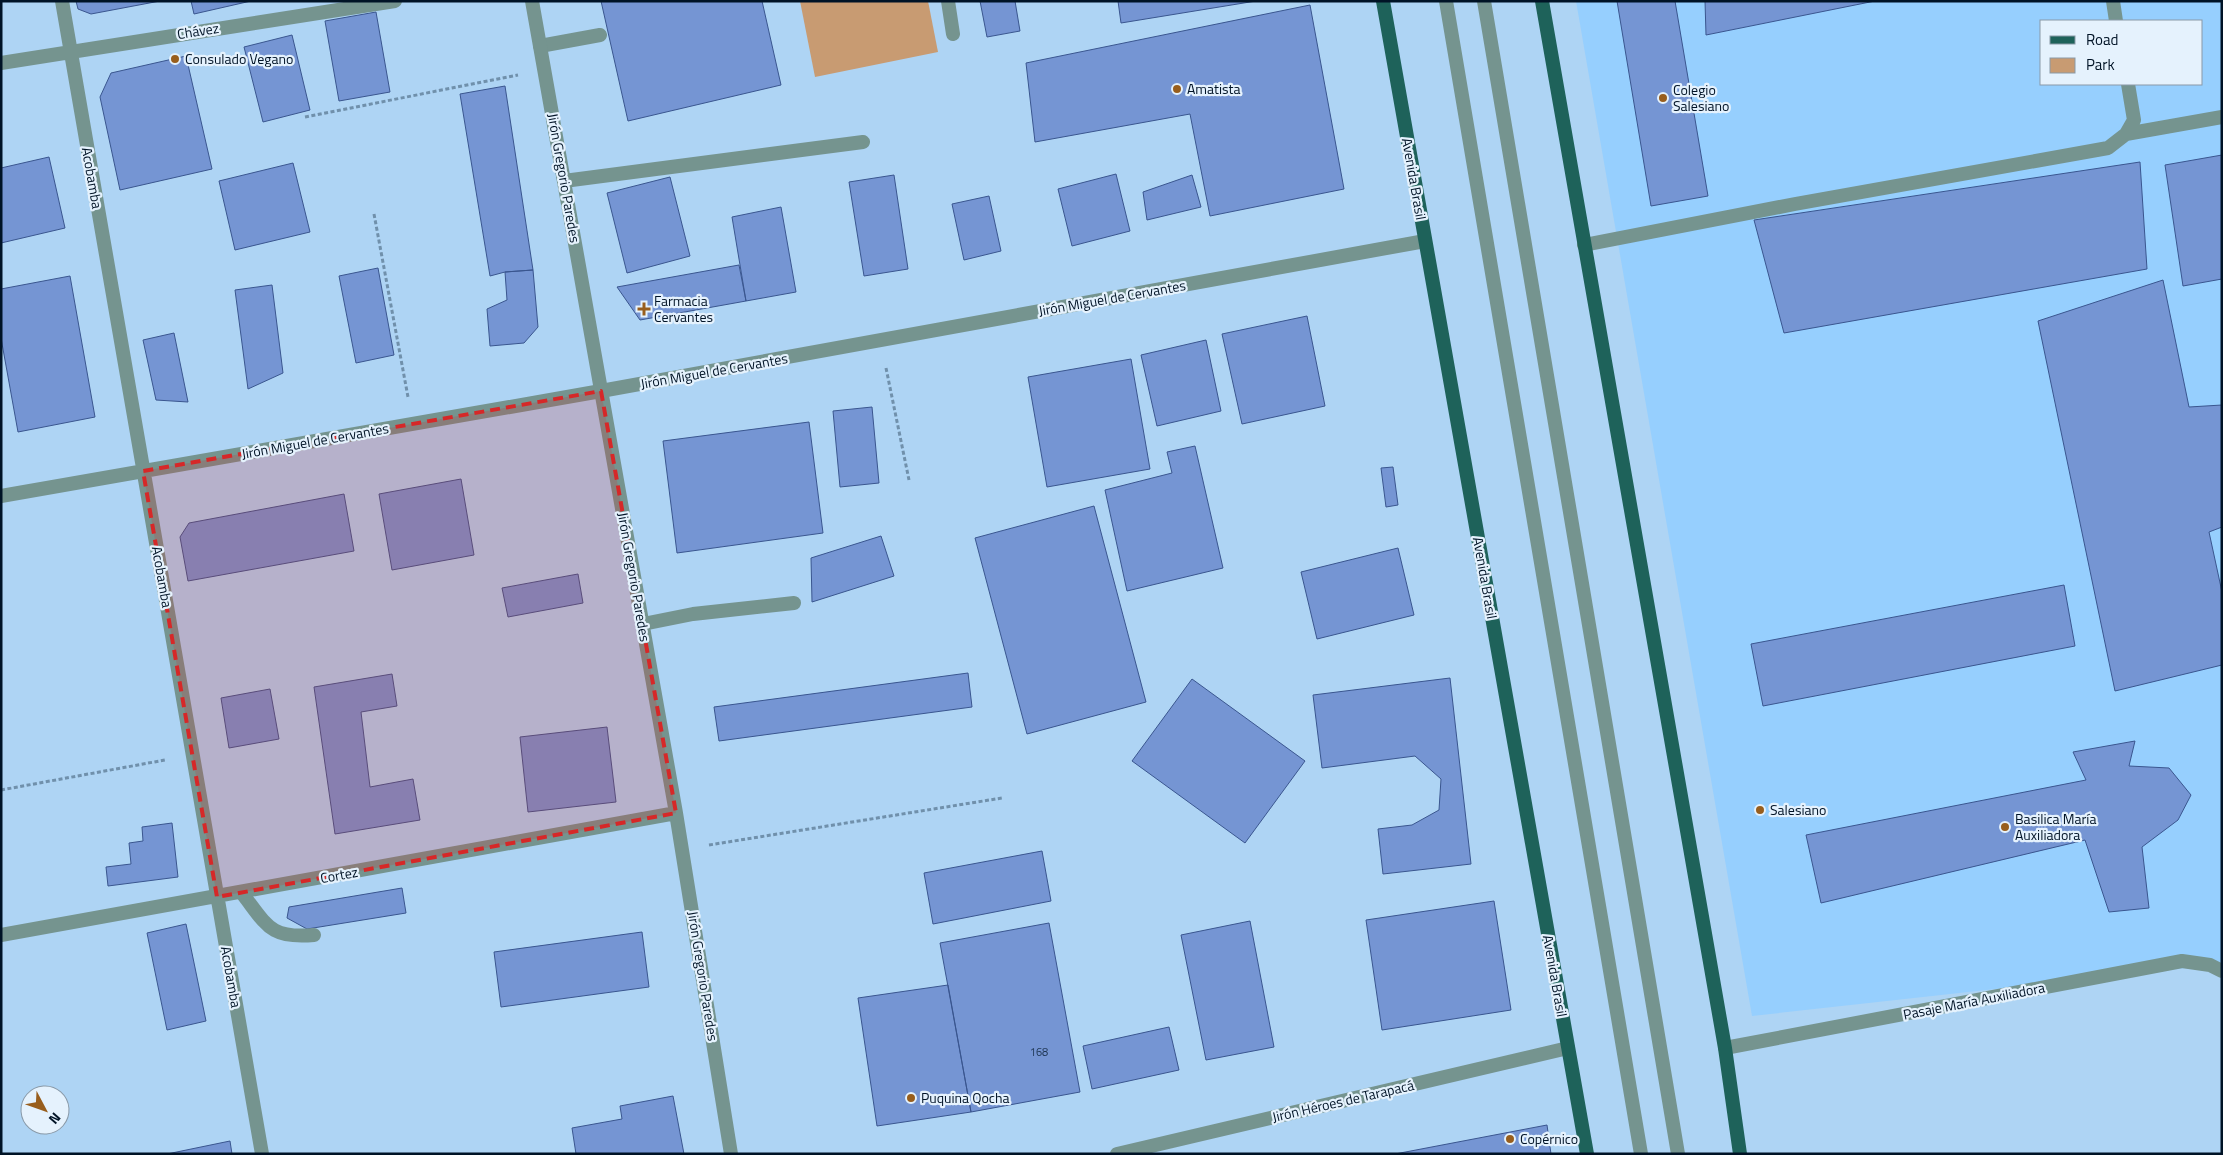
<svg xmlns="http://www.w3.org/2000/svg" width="2223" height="1155" viewBox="0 0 2223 1155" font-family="'Titillium Web',sans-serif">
<rect width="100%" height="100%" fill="#aed4f4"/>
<!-- built -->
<path fill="#96cffe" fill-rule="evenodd" d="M1576 1H2222V964L1752 1016ZM2042 21H2202V84H2042Z"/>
<!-- green -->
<path fill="#c89b72" d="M800 1H928L938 52 815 77Z"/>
<!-- building -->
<path fill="#7595d3" stroke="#3a568f" d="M76 1H160L91 14 78 9Z
M191 1H251L194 14Z
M601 1H762L781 85 628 121Z
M980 1H1015L1020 31 987 37Z
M1118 1H1256L1121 23Z
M1617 1H1675L1708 196 1651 206Z
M1705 1H1875L1706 35Z
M1310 5 1344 189 1210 216 1190 114 1035 142 1026 63Z
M376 12 390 92 339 101 325 21Z
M292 35 310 110 263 122 244 47Z
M186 56 212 169 120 190 100 97 111 73Z
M505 86 533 270 505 272 490 276 460 94Z
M2222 155V279L2183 286 2165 165Z
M49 157 65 228 1 243V168Z
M2140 162 2147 269 1784 333 1754 220Z
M293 163 310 232 235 250 219 181Z
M1116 174 1130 231 1072 246 1058 189Z
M894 175 908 269 864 276 849 182Z
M1192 175 1201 207 1147 220 1143 192Z
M670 177 690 256 627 273 607 193Z
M989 196 1001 251 964 260 952 204Z
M781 207 796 292 746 301 732 217Z
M739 265 746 301 640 320 617 287Z
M378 268 394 355 356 363 339 276Z
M533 270 538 327 524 343 490 346 487 309 507 300 505 272Z
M70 276 95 417 18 432 1 338V289Z
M2163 280 2189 407 2222 405V527L2209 532 2222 592V665L2115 691 2038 321Z
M272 285 283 373 248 389 235 290Z
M1307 316 1325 406 1242 424 1222 334Z
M174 333 188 402 156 400 143 340Z
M1206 340 1221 411 1157 426 1141 355Z
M1131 359 1150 469 1047 487 1028 377Z
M872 407 879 483 840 487 833 411Z
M809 422 823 533 677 553 663 441Z
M1195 446 1223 568 1127 591 1105 490 1172 473 1167 452Z
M1393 467 1398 505 1386 507 1381 468Z
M461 479 474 555 392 570 379 494Z
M344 494 354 551 188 581 180 537 189 523Z
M1094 506 1146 702 1027 734 975 538Z
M881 536 894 576 812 602 811 558Z
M1398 548 1414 615 1317 639 1301 572Z
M578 574 583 603 508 617 502 588Z
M2064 585 2075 646 1763 706 1751 644Z
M968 673 972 707 719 741 714 707Z
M392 674 397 706 361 712 370 787 413 779 420 820 335 834 314 687Z
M1450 678 1471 864 1383 874 1378 829 1412 825 1439 810 1441 779 1415 756 1322 768 1313 695Z
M1192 679 1305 761 1245 843 1132 761Z
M270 689 279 739 229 748 221 698Z
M607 727 616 802 528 812 520 737Z
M2135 741 2129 766 2169 768 2191 795 2178 820 2142 847 2149 908 2109 912 2085 840 1821 903 1806 835 2086 780 2073 752Z
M172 823 178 877 108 886 106 867 131 864 129 843 143 841 142 827Z
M1042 851 1051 901 933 924 924 873Z
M402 888 406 913 307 929 287 918 289 907Z
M1494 901 1511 1010 1382 1030 1366 920Z
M1250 921 1274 1047 1206 1060 1181 935Z
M1049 923 1080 1092 971 1112 940 943Z
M186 924 206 1021 167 1030 147 933Z
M642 932 649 987 501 1007 494 952Z
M948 985 971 1112 877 1126 858 998Z
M1169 1027 1179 1070 1092 1089 1083 1046Z
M673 1096 684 1154H576L572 1128 622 1119 620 1106Z
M1547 1125 1551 1154H1395Z
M230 1141 232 1154H167Z"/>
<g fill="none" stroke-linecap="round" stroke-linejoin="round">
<!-- path -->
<path stroke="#7090ab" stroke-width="3" stroke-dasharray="4 2.5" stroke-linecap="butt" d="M305 117 518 75
M374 214 408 397
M886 368 909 480
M1 790 165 760
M709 845 1002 798"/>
<!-- service -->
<path stroke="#75948f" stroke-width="14" d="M948 1 953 34
M1446 1 1641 1154
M1484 1 1678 1154
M2113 1 2116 21
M540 46 600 35
M2126 134 2222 117
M564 181 863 142
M1584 245 1795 204 2108 148 2126 134 2134 120 2128 84
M643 624 693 614 794 603
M241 892C267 925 269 939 314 935"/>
<!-- minor -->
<path stroke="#75948f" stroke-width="14" d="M62 1 262 1154
M532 1 676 813 731 1154
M1 63 395 1
M1 496 601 391 1425 241
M1 935 676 813
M1725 1048 2182 961 2210 965 2222 971
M1117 1154 1568 1048"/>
<!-- primary -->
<path stroke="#1e625a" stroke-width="14" d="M1383 1 1587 1154
M1542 1 1725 1048 1740 1154"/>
</g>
<!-- marked area -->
<path fill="#d62828" fill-opacity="0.2" stroke="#d62828" stroke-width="4" stroke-dasharray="10 6" stroke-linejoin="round" d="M601 391 676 813 217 897 143 471Z"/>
<!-- markers -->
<g fill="#985e1d" stroke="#e5f2fd" stroke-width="2">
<circle cx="175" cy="59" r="5"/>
<circle cx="1177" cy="89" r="5"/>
<circle cx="1663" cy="98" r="5"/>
<path d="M641.5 301.5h5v5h5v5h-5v5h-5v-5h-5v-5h5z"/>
<circle cx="1760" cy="810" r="5"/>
<circle cx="2005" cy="827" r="5"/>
<circle cx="911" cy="1098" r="5"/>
<circle cx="1510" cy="1139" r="5"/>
</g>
<g text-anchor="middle" stroke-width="4.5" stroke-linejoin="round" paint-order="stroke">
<!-- number labels -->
<g font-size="11" fill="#1d3451">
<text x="1039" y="1056">168</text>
</g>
<!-- street labels -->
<g font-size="14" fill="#001326" stroke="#e5f2fd">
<text transform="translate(198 31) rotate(-9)" y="5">Chávez</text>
<text transform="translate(92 178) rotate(80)" y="5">Acobamba</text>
<text transform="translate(564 178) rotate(80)" y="5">Jirón Gregorio Paredes</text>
<text transform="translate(1414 179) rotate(80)" y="5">Avenida Brasil</text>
<text transform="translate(1112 298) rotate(-10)" y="5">Jirón Miguel de Cervantes</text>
<text transform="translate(714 371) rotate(-10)" y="5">Jirón Miguel de Cervantes</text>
<text transform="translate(315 441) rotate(-10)" y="5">Jirón Miguel de Cervantes</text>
<text transform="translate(162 577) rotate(80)" y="5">Acobamba</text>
<text transform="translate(634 577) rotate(80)" y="5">Jirón Gregorio Paredes</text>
<text transform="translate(1485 578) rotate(80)" y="5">Avenida Brasil</text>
<text transform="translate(339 875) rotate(-10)" y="5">Cortez</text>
<text transform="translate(703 976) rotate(81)" y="5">Jirón Gregorio Paredes</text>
<text transform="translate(1555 976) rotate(80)" y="5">Avenida Brasil</text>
<text transform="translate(231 977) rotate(80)" y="5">Acobamba</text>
<text transform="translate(1974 1001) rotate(-11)" y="5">Pasaje María Auxiliadora</text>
<text transform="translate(1343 1101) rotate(-13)" y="5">Jirón Héroes de Tarapacá</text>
</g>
<!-- poi labels -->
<g font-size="14" fill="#001326" stroke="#e5f2fd" text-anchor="start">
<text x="185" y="64">Consulado Vegano</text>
<text x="1187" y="94">Amatista</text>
<text x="1673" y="95">Colegio<tspan x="1673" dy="16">Salesiano</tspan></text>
<text x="654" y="306">Farmacia<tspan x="654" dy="16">Cervantes</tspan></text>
<text x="1770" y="815">Salesiano</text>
<text x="2015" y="824">Basilica María<tspan x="2015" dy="16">Auxiliadora</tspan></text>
<text x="921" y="1103">Puquina Qocha</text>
<text x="1520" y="1144">Copérnico</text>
</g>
</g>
<!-- border -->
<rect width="2223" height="1155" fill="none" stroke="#001326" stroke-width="5"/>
<!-- legend -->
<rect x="2040" y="20" width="162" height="65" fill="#e5f2fd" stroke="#8999a7"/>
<rect x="2050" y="36" width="25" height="8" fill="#1e625a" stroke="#8999a7"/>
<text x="2086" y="45" font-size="15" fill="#001326">Road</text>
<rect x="2050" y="58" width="25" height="15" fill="#c89b72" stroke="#8999a7"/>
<text x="2086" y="70" font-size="15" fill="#001326">Park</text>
<!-- north arrow -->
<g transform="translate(45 1110) rotate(131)"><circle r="24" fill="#e5f2fd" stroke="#8999a7"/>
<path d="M0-4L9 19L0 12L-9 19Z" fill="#985e1d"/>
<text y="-8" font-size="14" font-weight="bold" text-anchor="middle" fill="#001326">N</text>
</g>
</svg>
